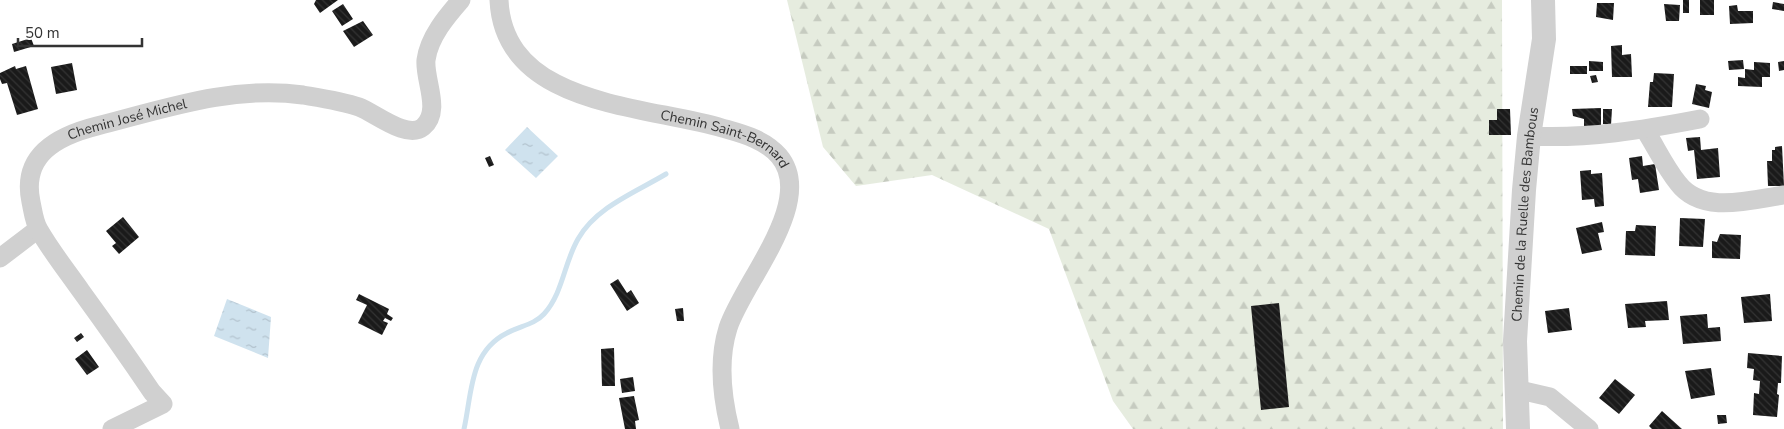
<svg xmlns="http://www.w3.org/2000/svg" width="1784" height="429" viewBox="0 0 1784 429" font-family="'Nunito Sans',sans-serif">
<defs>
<pattern id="forest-firs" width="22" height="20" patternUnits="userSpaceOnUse" patternTransform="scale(1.25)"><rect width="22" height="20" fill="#e6ecdf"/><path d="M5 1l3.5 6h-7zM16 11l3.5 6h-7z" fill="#c6cbc0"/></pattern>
<pattern id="water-ripples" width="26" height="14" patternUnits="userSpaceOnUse" patternTransform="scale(1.25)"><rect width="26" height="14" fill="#cfe2ee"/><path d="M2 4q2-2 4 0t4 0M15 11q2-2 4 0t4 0" fill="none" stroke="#b2c2cd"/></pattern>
<pattern id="building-back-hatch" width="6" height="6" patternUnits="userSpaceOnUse" patternTransform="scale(1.25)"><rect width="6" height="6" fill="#1a1a1a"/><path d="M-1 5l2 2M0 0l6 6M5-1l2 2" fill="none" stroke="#333"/></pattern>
</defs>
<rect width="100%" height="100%" fill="#fff"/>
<!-- forest -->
<path fill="url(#forest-firs)" d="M787 0H1502L1503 429H1133L1113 401 1049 229 932 175 856 186 823 147Z"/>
<!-- water -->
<path fill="url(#water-ripples)" d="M527 127 558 156 536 178 505 150Z
M227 299 271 317 268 358 214 336Z"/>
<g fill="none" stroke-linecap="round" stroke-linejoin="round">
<!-- stream -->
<path stroke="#cfe2ee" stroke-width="5" d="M464 429C472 394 469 352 507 333 519 326 534 325 544 314 563 293 564 263 578 239 596 207 636 192 666 174"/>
</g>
<!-- building -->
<path fill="url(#building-back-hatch)" d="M316 0H338L320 13 314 4Z
M1683 0H1689V13H1683Z
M1700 0H1714V15H1700Z
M1773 2 1784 4V11L1772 9Z
M1597 3H1614L1613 20 1596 17Z
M343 4 353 19 342 26 332 11Z
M1664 4 1680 5 1679 21H1666Z
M1737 5 1738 11H1753V23L1730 24 1729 6Z
M363 21 373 35 354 47 343 31Z
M31 38 34 46 14 52 12 44Z
M1622 45V55L1631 54 1632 77H1612L1611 46Z
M1743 60 1744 69 1729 70 1728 61Z
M1589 61 1603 62V71H1589Z
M1784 61V70L1779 71 1778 62Z
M1754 62 1770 63V77H1762V87L1738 86V77L1745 78V69L1754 70Z
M72 63 77 90 56 94 51 67Z
M15 66 16 69 26 66 38 109 17 115 7 83 2 84 0 79V73Z
M1570 66H1587V74H1570Z
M1654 73 1674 74 1672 107H1648L1650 82H1653Z
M1596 75 1598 82 1592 83 1590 76Z
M1696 84 1706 86 1705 90 1712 92 1709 108 1692 104Z
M1601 108V127H1584V119L1573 116 1572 109Z
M1497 109H1510L1511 135H1489V120H1497Z
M1603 109H1612L1611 125 1603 124Z
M1700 137 1701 150 1718 148 1720 177 1697 179 1694 150 1688 151 1686 138Z
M1782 146 1784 186H1768L1767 161H1772V150H1775V147Z
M490 156 494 165 489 167 485 158Z
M1642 156 1643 166 1655 164 1659 190 1640 193 1638 179 1632 180 1629 158Z
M1591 170V174L1602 173 1604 206 1595 207 1594 199 1582 200 1580 171Z
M123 217 139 237 119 254 112 246 116 243 106 231Z
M1680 218 1705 219 1703 247 1679 246Z
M1602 222 1604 232 1598 233 1602 250 1582 254 1576 228Z
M1636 225 1656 226 1655 256 1625 255 1626 231H1635Z
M1720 234 1741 235 1740 259 1712 258V241L1717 242Z
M618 279 627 293 631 290 639 303 627 311 610 284Z
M359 294 389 309 387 314 393 318 391 321 385 318 383 321 388 323 382 335 358 323 367 305 356 300Z
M1770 294 1772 321 1744 323 1741 297Z
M1667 301 1669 320 1645 321 1646 327 1628 328 1625 304Z
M1279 303 1289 407 1261 410 1251 306Z
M683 308 684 321H677L675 309Z
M1569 308 1572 330 1548 333 1545 311Z
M1707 314 1708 328 1720 327 1721 341 1683 344 1680 316Z
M81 333 84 337 77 342 74 338Z
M614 348 615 386H602L601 349Z
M87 350 99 367 87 375 75 359Z
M1748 353 1782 356 1781 383H1778L1777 394 1779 395 1777 417 1753 415 1754 393 1759 394 1760 381 1753 380 1754 369 1747 368Z
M1711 368 1715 395 1691 399 1685 371Z
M633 377 635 391 622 393 620 379Z
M1615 379 1635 395 1619 414 1599 398Z
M634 396 639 420 635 421 636 429H625L619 398Z
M1662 411 1682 429H1652L1649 426Z
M1717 415H1726L1727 423 1718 424Z"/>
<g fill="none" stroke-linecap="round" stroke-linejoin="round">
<!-- minor -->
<g stroke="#d0d0d0" stroke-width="19">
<path id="s1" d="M499 0C504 107 646 105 722 128 743 134 764 139 779 156 817 201 743 282 728 328 718 360 722 397 730 429"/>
<path d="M1645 130C1656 147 1665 167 1678 183 1702 215 1750 200 1784 195"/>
<path d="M1529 136C1588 139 1643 130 1700 119"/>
<path d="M0 258 38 229"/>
<path d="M1515 389 1550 397 1589 429"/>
<path id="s2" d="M112 429 163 404 152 392C129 358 105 324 81 291 67 271 51 251 39 230 34 222 33 211 31 202 21 155 57 136 97 126 164 109 232 85 303 95 321 98 342 101 359 107 375 113 407 140 423 127 442 111 424 80 426 60 429 37 447 16 461 0"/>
</g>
<!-- tertiary -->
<path stroke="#d0d0d0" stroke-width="24" id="s3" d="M1518 429 1515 341 1524 190 1529 136 1544 39 1543 0"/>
</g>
<g text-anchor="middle" stroke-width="5" stroke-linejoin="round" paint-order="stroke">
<!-- street labels -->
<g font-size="14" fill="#333" stroke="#fff">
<text dy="5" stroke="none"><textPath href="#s2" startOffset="445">Chemin José Michel</textPath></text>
<text dy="5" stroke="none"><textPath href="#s1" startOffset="286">Chemin Saint-Bernard</textPath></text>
<text dy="5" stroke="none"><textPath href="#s3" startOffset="215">Chemin de la Ruelle des Bambous</textPath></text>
</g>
</g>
<!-- scale -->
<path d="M18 38v8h124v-8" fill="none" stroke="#333333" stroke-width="2.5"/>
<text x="25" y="38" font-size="15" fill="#333333" stroke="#ffffff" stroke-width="4" paint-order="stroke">50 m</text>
</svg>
